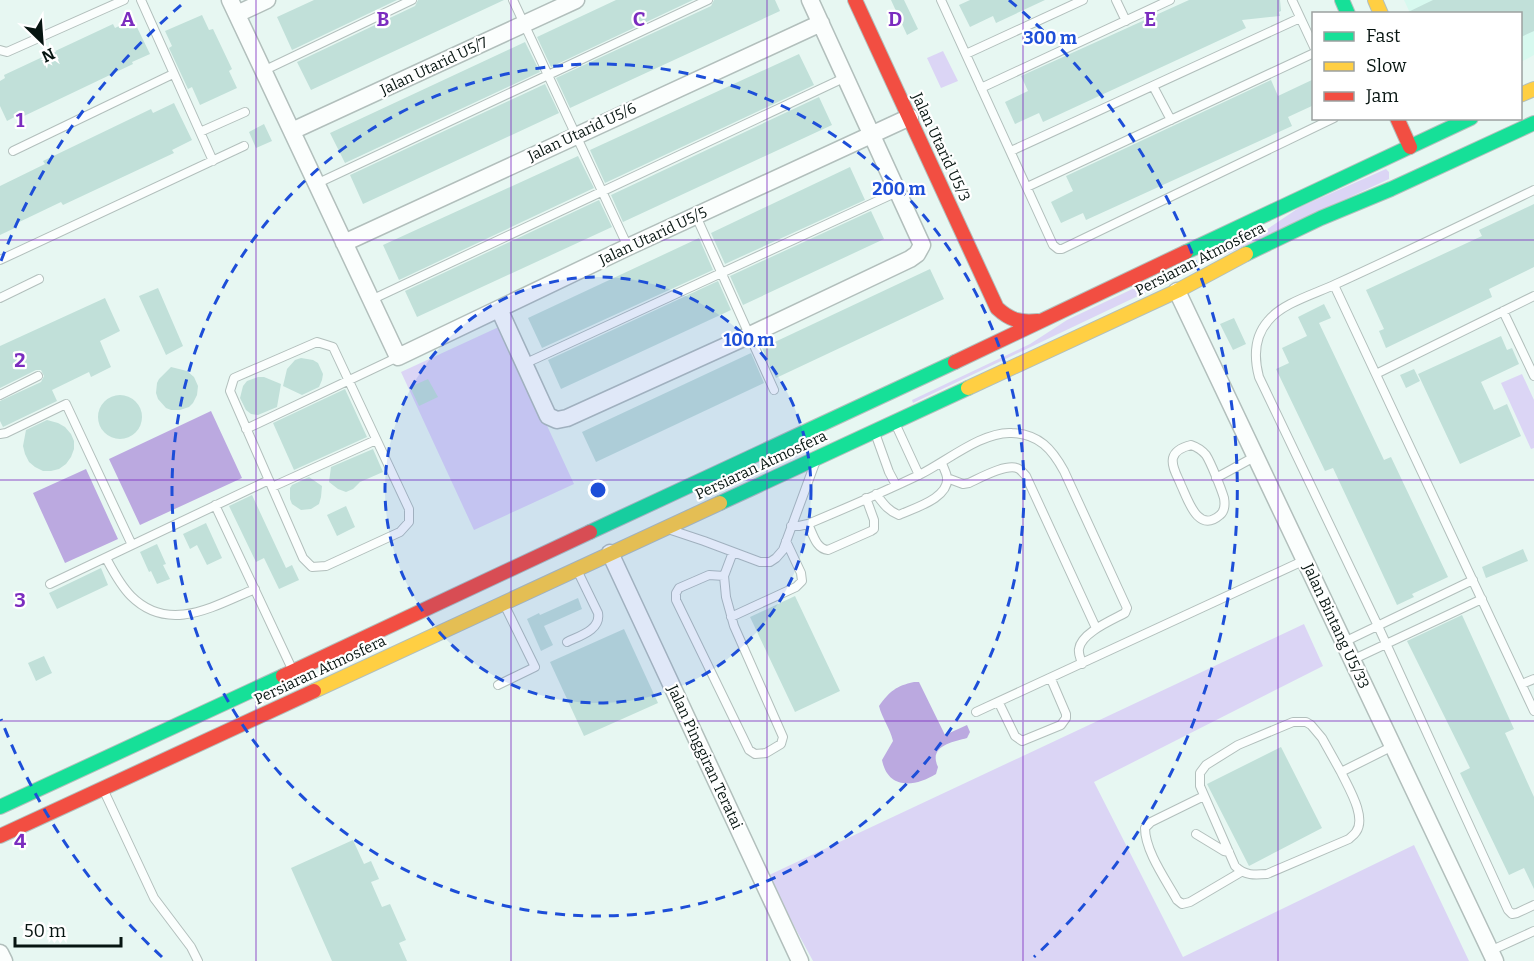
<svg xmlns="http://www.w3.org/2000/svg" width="1534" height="961" viewBox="0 0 1534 961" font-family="Bitter,serif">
<rect width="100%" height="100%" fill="#e7f7f2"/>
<!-- built -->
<path fill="#d7f9ef" d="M1404 0H1534V55L1521 62 1520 14 1410 13Z"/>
<!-- green -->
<path fill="#dbd5f5" d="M943 51 958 81 941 88 927 58Z
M1386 169 1389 172V179L1196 268 1201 262 1260 234 1300 207Z
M1183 265 1180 276 913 403 912 400 1030 344 1067 320Z
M501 326 574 484 474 530 401 372Z
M1522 374 1534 400V448L1531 449 1501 383Z
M1304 624 1323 666 1094 782 1183 957 1414 845 1469 961H813L767 876Z"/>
<!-- water -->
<path fill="#bba9e0" d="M211 411 242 478 140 525 109 459Z
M86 469 118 539 65 563 33 493Z
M914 682H919L945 735 967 725 970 732 967 738C952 742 928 746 938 767L936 774C915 787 888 790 882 760L893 741C890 728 882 718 879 706 890 691 896 686 914 682Z"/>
<!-- building -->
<path fill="#c1e0d9" d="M314 0H397L292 50 277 17Z
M418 0H504L311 90 297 62 415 6Z
M616 0H693L551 67 537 37Z
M714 0H775L780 11 570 108 556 78 711 6Z
M891 0H904L918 29 907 35Z
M970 0H1045L996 23 993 16 970 27 959 5Z
M1189 0H1280L1281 11 1279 12 1280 16 1242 20 1246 28 1043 122 1039 113 1015 124 1005 102 1028 91 1021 76Z
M1433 0H1534V31L1521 37V14H1404Z
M202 15 209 30 213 29 232 69 229 71 237 88 200 105 192 87 188 89 169 48 172 46 165 31Z
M133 19 150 54 132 62 133 64 24 116 22 113 7 121 0 106V81L5 78 4 75 113 24 115 28Z
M525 42 540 72 345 163 330 133Z
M799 54 814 85 605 183 590 150Z
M1314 79V105L1288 117 1292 126 1086 220 1083 213 1061 223 1051 202 1073 191 1066 176 1271 80 1278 96Z
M545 84 559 113 363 204 350 175Z
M819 97 832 125 623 222 611 195Z
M174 103 192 140 172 150 174 153 63 205 61 202 15 224 17 227 0 235V186L45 164 43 161 151 109 153 113Z
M264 124 272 141 256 148 249 132Z
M578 156 594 188 399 280 383 245Z
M850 167 865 200 725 264 711 233Z
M599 200 612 227 417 317 405 291Z
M1534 204V267L1489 289 1492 297 1386 348 1379 331 1384 329 1366 290 1482 236 1479 230Z
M871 211 884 239 743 305 730 276Z
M699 238 713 270 542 348 528 318Z
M930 269 944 299 776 378 762 348Z
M718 281 731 310 561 389 548 360Z
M158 288 183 346 166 355 139 296Z
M105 298 120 331 100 341 111 367 91 377 89 372 52 390 57 401 3 427 0 421V401L41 382 44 376 41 370H36L0 388V346Z
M1324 304 1331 318 1319 323 1384 460 1391 457 1448 577 1412 594 1414 597 1397 605 1333 468 1325 471 1276 369 1289 363 1282 348 1307 336 1298 317Z
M1234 318 1246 344 1233 350 1220 324Z
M1501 336 1507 350 1512 348 1519 364 1481 382 1494 410 1507 404 1521 436 1460 464 1418 374Z
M751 353 764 383 596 462 582 432Z
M301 358 313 360 318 363 323 374 322 380 319 387 302 395 283 386 287 369 295 360Z
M171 367 187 371 194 377 198 386 197 395 193 403 189 407 180 410H171L166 408 158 399 156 393 157 383 159 379Z
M1414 369 1420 381 1406 388 1400 375Z
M258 377H264L281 384 277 407 258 415 251 414 246 410 240 398 243 386 247 381Z
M428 379 438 397 419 406 410 387Z
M345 389 367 437 294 470 273 423Z
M98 417a22 22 0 1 1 44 0a22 22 0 1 1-44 0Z
M47 420 58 423 65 427 71 434 74 441V449L71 457 66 464 59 469 51 471H43L35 467 29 462 25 454 23 446 26 430Z
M373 449 383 472 360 482 353 489 346 492 338 489 329 482 331 467Z
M309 477 322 486 321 497 319 504 311 509 301 510 292 504 290 499V488L292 485Z
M252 495 286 568 292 565 299 580 279 589 264 558 256 562 229 506Z
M346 506 355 527 337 536 327 515Z
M206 523 222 558 207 565 197 545 190 549 183 534Z
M157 544 166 564 163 565 170 579 157 584 151 571 149 572 140 552Z
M1523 549 1528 561 1486 578 1482 567Z
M101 568 108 585 57 609 49 593Z
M795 596 840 691 795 712 750 617Z
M578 598 582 609 544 626 553 645 541 651 527 619 539 613 540 615Z
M1462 615 1514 729 1505 733 1534 797V889L1524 868 1509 875 1460 773 1470 768 1407 641Z
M624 629 658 703 584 736 550 662Z
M44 656 52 673 36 681 28 663Z
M1281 747 1322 828 1249 866 1207 784Z
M353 840 364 864 371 861 379 879 371 882 382 907 390 904 406 940 399 943 407 961H332L291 868Z"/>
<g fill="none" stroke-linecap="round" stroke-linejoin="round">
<defs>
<path id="lane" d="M141 0 213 161
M513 0 628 247
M941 0 1053 245 1058 249H1062L1334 118
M1116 0 1126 21
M1292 0 1314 47
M0 50 7 52 124 0
M966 54 1083 0
M263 71 412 0
M1153 86 1171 120
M981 88 1170 0
M200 132 245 112
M13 151 173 74
M1011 151 1300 18
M316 184 708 0
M1027 187 1314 53
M1534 190C1468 222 1402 254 1336 284 1315 294 1282 303 1268 321 1254 337 1254 358 1259 377L1378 626 1508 910 1512 914 1517 913 1534 905
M696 216 774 390
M0 260 244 146
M1334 285 1534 711
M0 298 39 279
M371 300 846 77
M1503 311 1534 376
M317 342 333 347 409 509V522L400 532 326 566 312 567 303 558 230 391 234 378Z
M524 364 897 192
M1376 374 1534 296
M0 395 38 376
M895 423 919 475
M246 429 398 357
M875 433 889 472 896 485
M0 434 6 433 66 404 132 545
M1191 445C1197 447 1201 449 1206 455 1211 463 1221 488 1224 498 1225 504 1225 511 1220 515 1198 534 1188 500 1181 485 1178 477 1171 467 1173 458 1175 450 1183 447 1191 445Z
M947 478 963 484 969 483C980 478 1008 462 1019 469 1022 471 1023 473 1026 476L1096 628
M1216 478 1256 456
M272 487 376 440
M876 494C883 503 888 511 899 515 914 508 950 498 947 477 946 472 943 467 942 463
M215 505 293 671
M808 524C813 534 816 549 828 550L871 531 874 529V520L866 498
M791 526H799L808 524C846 508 884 492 921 474 947 461 983 431 1012 433 1039 434 1052 449 1064 471L1127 608 1125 613C1112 620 1081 633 1079 649 1078 654 1081 659 1082 664
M671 530 704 541 760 562H770L776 558 783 550 815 463
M106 558C113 571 120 585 131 596 169 634 214 606 255 589
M724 576 709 575 679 588 676 593V600L749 750 755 754 766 753 781 744 783 737 734 626 726 597 724 576 733 552
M50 584 269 480
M731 617 796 587 802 581 801 573 786 541
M567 642C579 636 601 630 598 613L578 572
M1344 642 1473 580
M1352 660 1482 599
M1522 684 1534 679
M498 685 535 667 505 606
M999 703 1015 736 1022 741 1061 725 1066 718V714L1051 679
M976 712 1305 560
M1341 772 1322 738 1311 725 1306 722H1293L1238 745 1206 765 1200 773V786L1235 866C1245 876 1255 875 1267 874L1349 839C1351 837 1354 835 1356 832 1367 817 1348 787 1341 772L1393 746
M104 791 154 898 191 947 198 961
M1204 796 1151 822 1145 828C1145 851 1166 880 1177 900L1182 904 1190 902 1241 872
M1196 834 1224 851 1229 852
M1490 951 1534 931"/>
<path id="street" d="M230 0 398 357 628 247 910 117
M237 14 267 0
M292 131 576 0
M344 243 821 23
M1177 291 1495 961
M499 309 548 416 557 420 567 418 750 335 910 259 917 254 922 245 810 0
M610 553 800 961
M0 953 4 961"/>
<path id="fast" d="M1342 0 1348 14
M1186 252 1471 118
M1246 254 1321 218 1391 189 1534 123
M720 503 968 388
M590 532 955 362
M0 807 283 676"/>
<path id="slow" d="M1375 0 1381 14
M1520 95 1534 89
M968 388 1177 291 1246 254
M314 691 720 503"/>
<path id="jam" d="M855 0 997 308C1010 320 1020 323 1038 321
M1397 118 1410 147
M955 362 1186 252
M283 676 590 532
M0 836 314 691"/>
</defs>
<!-- lane casing -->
<use href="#lane" stroke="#b2bfbc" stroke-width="10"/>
<!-- street casing -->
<use href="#street" stroke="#b2bfbc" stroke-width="19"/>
<!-- fast casing -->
<use href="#fast" stroke="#b2bfbc" stroke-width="16"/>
<!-- slow casing -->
<use href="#slow" stroke="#b2bfbc" stroke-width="16"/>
<!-- jam casing -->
<use href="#jam" stroke="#b2bfbc" stroke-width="16"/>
<!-- lane -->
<use href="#lane" stroke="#fbfefd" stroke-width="8"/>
<!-- street -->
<use href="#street" stroke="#fbfefd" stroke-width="16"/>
<!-- fast -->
<use href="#fast" stroke="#16e098" stroke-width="14"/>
<!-- slow -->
<use href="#slow" stroke="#ffcf43" stroke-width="14"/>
<!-- jam -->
<use href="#jam" stroke="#f24e42" stroke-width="14"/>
</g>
<!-- grid -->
<path fill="none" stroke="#7b2cbf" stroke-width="1.5" stroke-opacity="0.55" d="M256 0V961M511 0V961M767 0V961M1023 0V961M1278 0V961M0 240H1534M0 480H1534M0 721H1534"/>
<!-- distance rings -->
<circle cx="598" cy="490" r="213" fill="#1d4ed8" fill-opacity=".12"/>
<g fill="none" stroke="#1d4ed8" stroke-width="3" stroke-dasharray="10 8">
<circle cx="598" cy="490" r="213"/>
<circle cx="598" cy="490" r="426"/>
<path d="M162 957A639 639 0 0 1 1 719M1 261A639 639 0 0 1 187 0M1009 0A639 639 0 0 1 1034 957"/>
</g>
<g text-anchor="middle" stroke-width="4.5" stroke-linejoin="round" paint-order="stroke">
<!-- street labels -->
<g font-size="15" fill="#071511" stroke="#fff">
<text transform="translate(434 66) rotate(-25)" y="5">Jalan Utarid U5/7</text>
<text transform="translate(582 132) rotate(-25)" y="5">Jalan Utarid U5/6</text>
<text transform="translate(941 147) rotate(65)" y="5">Jalan Utarid U5/3</text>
<text transform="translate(653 236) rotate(-25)" y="5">Jalan Utarid U5/5</text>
<text transform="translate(1200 259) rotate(-27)" y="5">Persiaran Atmosfera</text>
<text transform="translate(761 465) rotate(-25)" y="5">Persiaran Atmosfera</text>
<text transform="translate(1336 626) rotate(65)" y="5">Jalan Bintang U5/33</text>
<text transform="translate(320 670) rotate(-25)" y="5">Persiaran Atmosfera</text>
<text transform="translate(705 757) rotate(65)" y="5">Jalan Pinggiran Teratai</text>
</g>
</g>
<g font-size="20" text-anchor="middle" font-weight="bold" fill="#7b2cbf" stroke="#fff" stroke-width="4.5" stroke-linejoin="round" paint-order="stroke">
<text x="128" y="26">A</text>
<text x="383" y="26">B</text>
<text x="639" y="26">C</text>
<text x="895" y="26">D</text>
<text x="1150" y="26">E</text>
<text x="20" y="127">1</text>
<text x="20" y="367">2</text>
<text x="20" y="607">3</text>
<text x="20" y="848">4</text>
</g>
<circle cx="598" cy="490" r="9" fill="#1d4ed8" stroke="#fff" stroke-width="3"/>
<g font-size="18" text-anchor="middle" font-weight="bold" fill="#1d4ed8" stroke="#fff" stroke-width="4.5" stroke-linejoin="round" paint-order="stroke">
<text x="1050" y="44">300 m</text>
<text x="899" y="195">200 m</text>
<text x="749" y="346">100 m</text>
</g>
<!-- legend -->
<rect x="1312" y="12" width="210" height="108" fill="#ffffff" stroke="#9ca1a0" stroke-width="1.5"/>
<rect x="1324" y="32" width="30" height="9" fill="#16e098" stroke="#9ca1a0" stroke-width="1.5"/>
<text x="1366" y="42" font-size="18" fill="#071511">Fast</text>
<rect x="1324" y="62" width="30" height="9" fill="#ffcf43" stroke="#9ca1a0" stroke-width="1.5"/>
<text x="1366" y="72" font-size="18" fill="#071511">Slow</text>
<rect x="1324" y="92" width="30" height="9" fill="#f24e42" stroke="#9ca1a0" stroke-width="1.5"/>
<text x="1366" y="102" font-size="18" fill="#071511">Jam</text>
<!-- north arrow -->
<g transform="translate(42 42) rotate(155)" stroke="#ffffff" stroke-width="4.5" paint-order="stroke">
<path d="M0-4.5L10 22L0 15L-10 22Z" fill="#071511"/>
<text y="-9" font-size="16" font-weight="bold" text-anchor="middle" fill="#071511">N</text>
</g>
<!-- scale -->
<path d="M15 937v9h106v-9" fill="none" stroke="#071511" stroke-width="3"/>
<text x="24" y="937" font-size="18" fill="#071511" stroke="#ffffff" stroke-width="4.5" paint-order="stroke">50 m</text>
</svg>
